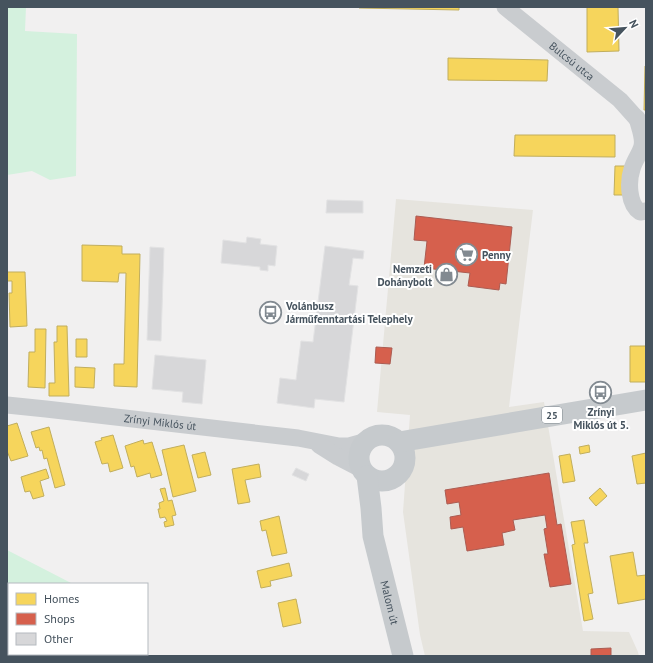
<svg xmlns="http://www.w3.org/2000/svg" width="653" height="663" viewBox="0 0 653 663" font-family="'PT Sans',sans-serif">
<rect width="100%" height="100%" fill="#f1f0f0"/>
<!-- commercial -->
<path fill="#e6e4de" d="M396 199 533 210 509 407 544 402 583 631 629 632 638 652 639 656H425L420 635 403 512 410 415 377 412Z"/>
<!-- green -->
<path fill="#d4f1de" d="M7 7H26L25 31 77 34 76 176 50 180 32 171 7 175Z
M7 550 73 584H9V654H66V656H7Z"/>
<!-- homes -->
<path fill="#f6d55c" stroke="#c1ae5d" d="M359 7H459V10L359 8Z
M587 7H618L619 51 587 52Z
M448 58 548 60 547 81 448 80Z
M645 66H646V110H644Z
M515 135H615V157L514 156Z
M615 166H625L624 195H614Z
M82 245 122 246V254H140L137 387 114 386V364H124L126 273H119L118 282 82 281Z
M7 272H25L27 326 10 327 9 293H12V281H7Z
M57 326H67L69 396H49V383H55L54 342H57Z
M35 329H46L45 388 28 387 29 352H35Z
M76 339H87V357H76Z
M630 346H646V382H630Z
M75 367 95 368 94 388 75 387Z
M17 423 28 456 11 461 7 451V426Z
M49 427 65 485 55 488 47 458 44 459 42 450 40 451 39 447 36 448 31 432Z
M113 435 123 468 110 472 108 463 102 464 95 442 102 440 101 438Z
M143 440 144 444 152 442 162 475 151 478 150 473 137 477 134 466 131 467 125 446Z
M184 445 196 491 173 497 162 450Z
M589 445 590 452 580 454 579 447Z
M205 452 211 475 198 478 192 455Z
M646 453V483L637 484 632 456Z
M570 454 575 481 563 483 559 456Z
M259 464 261 477 245 480 250 502 238 504 232 469Z
M46 469 49 478 40 481 44 496 33 499 30 491 25 492 21 477Z
M165 488 168 501 172 500 176 515 172 516 174 525 165 527 164 522 167 521 165 517 160 518 158 509H160L159 503 164 501 160 489Z
M600 488 607 496 596 506 589 498Z
M279 516 287 553 272 556 266 530 262 531 260 521Z
M584 520 588 543H584L593 593 588 594 593 619 584 621 572 545 575 544 571 522Z
M633 552 637 576 646 575V599L618 604 610 556Z
M289 563 292 576 270 581 271 586 261 588 257 571Z
M296 599 301 623 283 627 278 603Z
M71 654H82L83 656H72Z
M88 654H99L100 656H88Z
M117 654H127L128 656H117Z
M129 654H142L143 656H130Z"/>
<!-- shops -->
<path fill="#d6604d" stroke="#ab5c52" d="M416 216 512 227 506 284 500 283 499 290 468 286 470 273 424 268 427 241 414 240Z
M440 271 454 272 453 279 439 278Z
M376 347 392 348 390 364 375 363Z
M549 473 557 525 561 524 571 584 550 587 544 554H548L544 529 547 528 545 515 513 520 515 530 502 533 504 545 467 551 463 527 451 529 450 517 461 515 459 502 447 504 445 490Z
M611 648V656H591V649Z"/>
<!-- building -->
<path fill="#d7d7d9" stroke="#e2e2e3" d="M327 200 363 201V213H326Z
M247 237 261 239 260 244 277 246 275 266 268 265V271L260 270V267L221 263 223 240 246 243Z
M325 246 364 251 363 259 353 258 349 285 358 286 344 402 315 399 314 408 277 403 280 378 296 380 301 341 313 342Z
M150 247 164 248 161 341 147 340Z
M155 355 206 360 202 404 182 402 183 392 152 389Z
M296 468 309 474 306 481 292 475Z"/>
<g fill="none" stroke-linecap="round" stroke-linejoin="round">
<!-- minor -->
<g stroke="#c9cccf" stroke-width="17">
<path id="s1" d="M505 7 620 100 646 129"/>
<path d="M637 118C639 127 644 137 642 146 640 154 634 161 632 169 628 181 628 204 640 212L646 211"/>
<path id="s2" d="M7 405 46 409 298 438 339 446H349L367 441"/>
<path d="M319 445 338 457 363 470"/>
</g>
<!-- major -->
<g stroke="#c6cacd" stroke-width="21">
<circle cx="382" cy="458" r="23"/>
<path d="M399 442 646 400"/>
<path id="s3" d="M367 476 371 508 373 536 403 656"/>
</g>
</g>
<!-- icons -->
<defs>
<symbol id="supermarket-ring" viewBox="-11 -11 22 22"><circle r="9.5" fill="#fff" stroke="#828a91" stroke-width="1.5"/><path d="M-6-5.5h2.5l.6 2H6L4.5 2H-2.5L-4.4-4H-6ZM-1.5 3.2a1.3 1.3 0 1 0 .1 0ZM3 3.2a1.3 1.3 0 1 0 .1 0Z" fill="#828a91"/></symbol>
<symbol id="shop-ring" viewBox="-11 -11 22 22"><circle r="9.5" fill="#fff" stroke="#828a91" stroke-width="1.5"/><path d="M-5-2.5h2.3a2.7 3.5 0 0 1 5.4 0H5L5.5 6h-11ZM-1.5-2.5h3a1.5 2.3 0 0 0-3 0Z" fill="#828a91"/></symbol>
<symbol id="bus-ring" viewBox="-11 -11 22 22"><circle r="9.5" fill="#fff" stroke="#828a91" stroke-width="1.5"/><path d="M-5-6H5V4H4V6H2V4H-2V6H-4V4H-5ZM-3.5-4V0h7V-4ZM-3.5 1.2v1.5H-2V1.2ZM2 1.2v1.5H3.5V1.2Z" fill="#828a91"/></symbol>
</defs>
<g fill-rule="evenodd">
<use href="#supermarket-ring" x="454" y="242" width="25" height="25"/>
<use href="#shop-ring" x="434" y="262" width="25" height="25"/>
<use href="#bus-ring" x="258" y="300" width="25" height="25"/>
<use href="#bus-ring" x="588" y="380" width="25" height="25"/>
</g>
<g text-anchor="middle" stroke-width="4" stroke-linejoin="round" paint-order="stroke">
<!-- shield labels -->
<rect fill="#fff" stroke="#7e878e" stroke-width="1" x="542" y="407" width="20" height="16" rx="3"/>
<g font-size="10" font-weight="bold" fill="#46535e">
<text x="552" y="419">25</text>
</g>
<!-- street labels -->
<g font-size="11" fill="#46535e" stroke="#fff">
<text dy="4" stroke="none"><textPath href="#s1" startOffset="86">Bulcsú utca</textPath></text>
<text dy="4" stroke="none"><textPath href="#s2" startOffset="154">Zrínyi Miklós út</textPath></text>
<text dy="4" stroke="none"><textPath href="#s3" startOffset="129">Malom út</textPath></text>
</g>
<!-- poi labels -->
<g font-size="11" font-weight="bold" fill="#46535e" stroke="#fff" text-anchor="start">
<text x="482" y="259">Penny</text>
<text x="432" y="273" text-anchor="end">Nemzeti<tspan x="432" dy="13">Dohánybolt</tspan></text>
<text x="286" y="310">Volánbusz<tspan x="286" dy="13">Járműfenntartási Telephely</tspan></text>
<text x="601" y="416" text-anchor="middle">Zrínyi<tspan x="601" dy="13">Miklós út 5.</tspan></text>
</g>
</g>
<!-- border -->
<rect width="653" height="663" fill="none" stroke="#46535e" stroke-width="16"/>
<!-- legend -->
<rect x="8" y="583" width="140" height="72" fill="#ffffff" stroke="#b5babf"/>
<rect x="16" y="593" width="20" height="12" fill="#f6d55c" stroke="#b5babf"/>
<text x="44" y="603" font-size="12" fill="#46535e">Homes</text>
<rect x="16" y="613" width="20" height="12" fill="#d6604d" stroke="#b5babf"/>
<text x="44" y="623" font-size="12" fill="#46535e">Shops</text>
<rect x="16" y="633" width="20" height="12" fill="#d7d7d9" stroke="#b5babf"/>
<text x="44" y="643" font-size="12" fill="#46535e">Other</text>
<!-- north arrow -->
<g transform="translate(625 28) rotate(64)" stroke="#ffffff" stroke-width="3" paint-order="stroke">
<path d="M0-3L7 15L0 10L-7 15Z" fill="#46535e"/>
<text y="-6" font-size="11" font-weight="bold" text-anchor="middle" fill="#46535e">N</text>
</g>
</svg>
